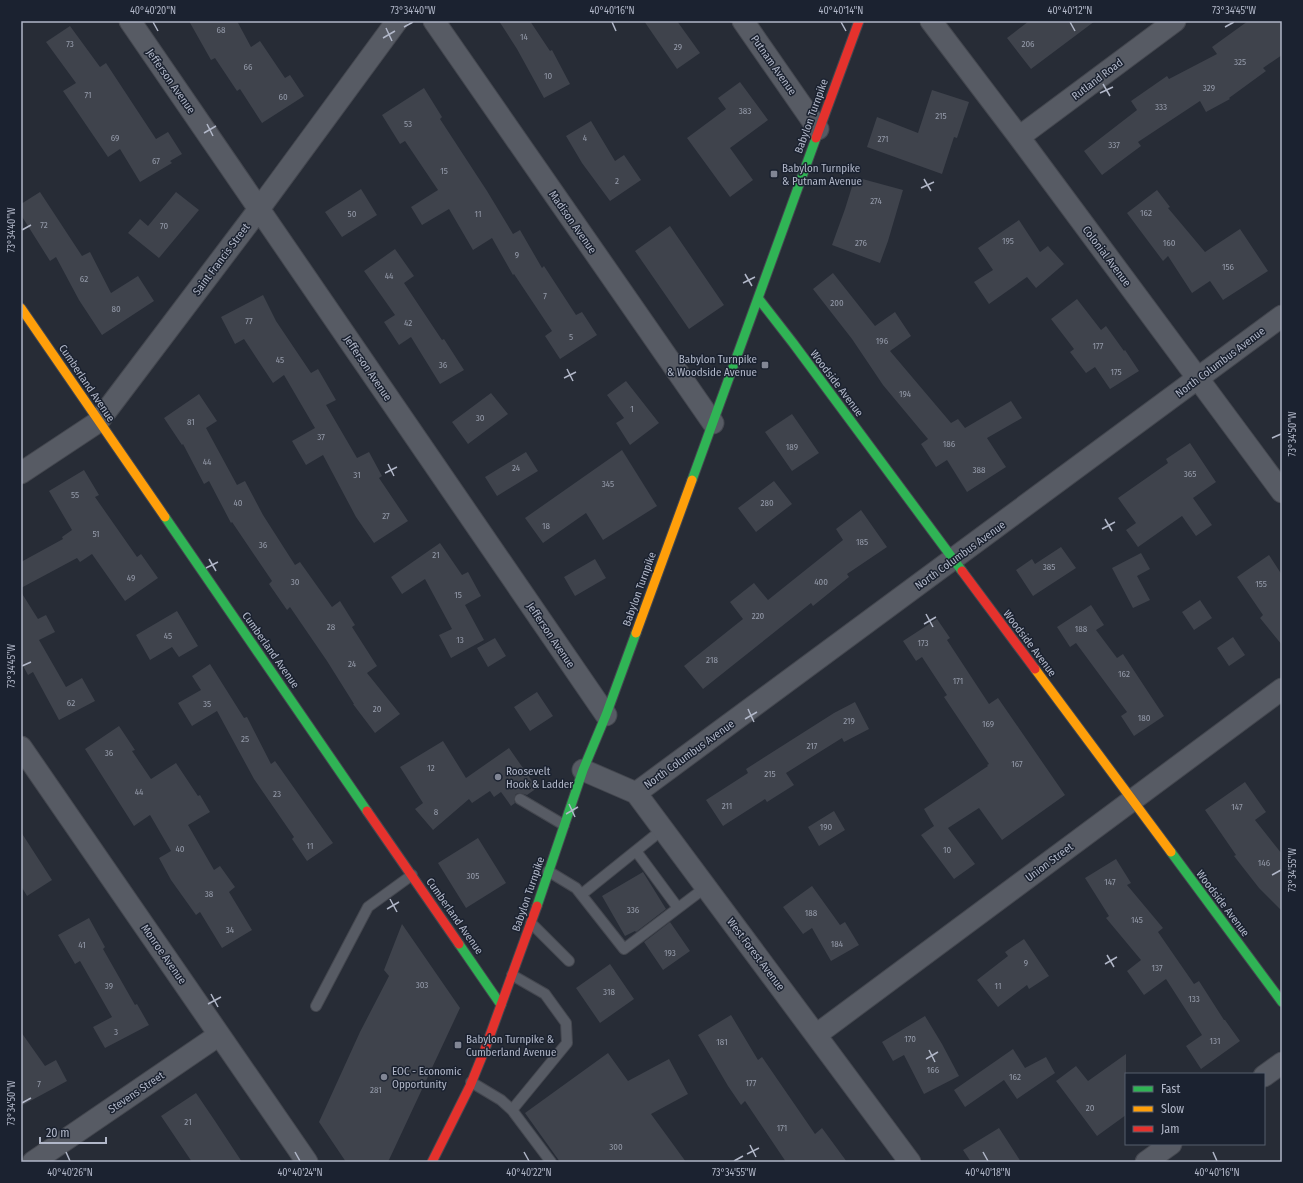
<svg xmlns="http://www.w3.org/2000/svg" width="1303" height="1183" viewBox="0 0 1303 1183" font-family="'Fira Sans Condensed',sans-serif">
<rect width="100%" height="100%" fill="#272c36"/>
<!-- building -->
<path fill="#3f434c" d="M189 21H237L251 47 260 41 285 78 290 75 304 96 262 123 240 89 237 91 215 58 211 60Z
M499 21H530L550 51 552 50 570 84 544 98 517 49Z
M644 21H677L700 53 677 69Z
M1029 21H1095L1031 69 1007 38Z
M1248 21H1282V55L1263 68 1266 71 1229 98 1230 99 1206 112 1200 101 1138 142 1141 146 1102 175 1084 151 1137 110 1131 101 1167 76 1169 79 1217 54 1212 47Z
M70 26 100 67 106 63 156 139 168 132 182 154 170 161 172 163 140 182 120 149 108 157 63 91 76 83 46 42Z
M740 82 768 120 730 148 753 180 730 197 687 138 726 109 718 98Z
M424 88 442 117 440 119 487 191 513 234 520 230 542 268 544 266 576 315 582 312 597 335 560 359 545 336 552 331 514 274 513 275 492 238 473 250 449 209 422 225 411 207 438 190 405 141 400 144 382 115Z
M932 90 969 102 957 138 954 137 942 174 867 147 877 117 918 133Z
M591 121 615 161 624 155 641 180 610 201 582 163 566 136Z
M855 177 903 190 888 241 880 263 832 245 845 209Z
M361 189 377 215 342 237 325 212Z
M1157 190 1170 207 1168 208 1205 252 1240 229 1268 271 1223 300 1210 281 1192 293 1168 256 1163 261 1127 213Z
M40 192 82 256 90 252 111 293 138 276 154 301 102 335 79 300 56 257 50 261 21 215V204Z
M176 192 199 210 159 258 128 233 140 219 148 226Z
M1019 220 1040 252 1048 246 1064 264 1036 288 1027 277 989 304 974 282 993 270 978 248Z
M670 226 724 305 689 329 635 251Z
M395 249 414 276 404 283 442 340 444 339 464 370 440 384 411 337 399 345 384 322 395 315 364 271Z
M833 273 875 326 895 312 911 336 890 351 951 423 958 419 965 428 1011 401 1022 418 987 438 1006 467 967 492 947 460 936 467 921 444 928 439 883 385 852 339 813 289Z
M263 295 276 321 311 373 318 369 336 400 326 405 357 458 369 452 382 476 379 478 408 521 374 543 356 517 323 455 306 465 292 441 315 428 284 375 273 383 244 339 235 344 221 317Z
M1077 299 1101 330 1106 326 1124 351 1125 350 1139 371 1110 389 1095 367 1086 373 1070 352 1074 349 1051 319Z
M626 381 659 423 630 445 616 423 624 418 607 395Z
M491 393 508 414 468 444 452 422Z
M199 394 217 421 206 428 237 485 245 481 263 515 295 565 300 562 332 607 340 601 355 625 352 627 377 666 367 673 400 714 375 733 353 704H354L327 661 290 607 287 610 269 584 272 581 232 522 231 523 209 481 204 484 183 444 182 445 164 418Z
M792 414 819 453 792 471 765 432Z
M1190 443 1216 482 1193 498 1212 525 1196 536 1182 516 1138 547 1126 530 1136 523 1118 498 1168 463 1166 459Z
M622 450 657 506 603 540 586 513 543 543 525 518Z
M526 452 538 471 497 496 485 477Z
M84 470 99 495 95 497 137 557 141 554 158 578 125 601 92 554 80 562 77 558 21 588V562L63 539 62 537 72 530 49 491Z
M774 481 792 504 756 532 738 508Z
M861 510 887 547 847 574 849 577 813 606 811 603 703 689 684 666 743 619 730 602 754 583 768 600 843 540 836 529Z
M440 543 462 575 468 572 481 596 465 605 484 640 451 658 439 635 452 629 425 579 402 594 391 577Z
M1061 547 1076 568 1033 596 1016 570 1032 559 1035 564Z
M1141 553 1150 569 1137 576 1150 600 1133 608 1112 568Z
M1269 555 1282 575V645L1260 618 1263 615 1237 577Z
M595 559 606 578 575 596 564 577Z
M21 592 38 619 46 615 55 632 39 640 66 687 82 678 95 701 59 720 33 672 28 675 21 662Z
M1200 600 1212 618 1194 630 1182 612Z
M1091 605 1104 625 1096 630 1117 658 1123 654 1164 716 1134 736 1121 716 1127 712 1076 643 1070 647 1057 627Z
M177 611 198 646 179 657 172 647 150 660 136 635Z
M937 619 950 638 947 640 989 704 998 698 1065 795 1002 840 979 808 948 828 975 864 954 879 921 835 934 826 924 809 988 766 987 765 989 764 944 697 947 695 922 657 916 661 903 641Z
M1233 637 1245 655 1229 666 1217 648Z
M495 638 506 656 488 667 477 648Z
M210 664 244 718 247 717 271 764 275 761 333 843 307 861 292 839 294 837 254 779 217 711 192 726 178 703 201 690 192 676Z
M537 692 553 716 530 731 514 707Z
M855 702 869 729 844 742 842 738 786 773 794 785 767 802 765 799 723 826 706 800 748 773 746 769 834 713Z
M119 726 135 750 132 751 151 779 176 763 198 796 200 795 210 812 188 825 214 870 220 866 235 887 229 892 252 930 222 948 200 912 196 915 171 880 159 858 171 851 150 815 134 826 85 749Z
M443 741 466 778 509 748 537 788 527 795 520 793 516 794 514 799 515 803 511 806 501 792 494 797 490 791 472 803 469 799 433 830 415 809 423 803 400 767Z
M1245 782 1266 812 1255 820 1282 854V911L1259 888 1234 856 1236 855 1205 810Z
M834 811 845 830 819 846 808 827Z
M21 832 52 880 27 896 21 886Z
M478 838 506 883 466 908 438 863Z
M1116 859 1131 883 1127 885 1163 928 1158 932 1194 984 1199 981 1224 1020H1225L1240 1041 1201 1069 1186 1046 1202 1035 1166 979 1144 995 1127 971 1141 960 1106 918 1109 916 1085 878Z
M643 872 666 909 636 932 635 931 625 936 602 896Z
M812 886 840 925 845 922 859 945 831 961 812 928 803 934 783 907Z
M89 918 105 947 103 949 135 1005 137 1004 149 1025 105 1048 93 1027 112 1017 80 961 75 964 58 935Z
M670 922 690 951 663 970 644 942Z
M402 924 460 1008 388 1162H346L319 1122 360 1032 389 976 384 970Z
M1024 939 1049 976 1029 989 1027 985 998 1007 977 980 1008 956 1005 952Z
M610 964 634 999 600 1023 576 988Z
M731 1015 758 1060 762 1057 815 1134 822 1128 847 1162H786L745 1101 741 1105 728 1086 698 1035Z
M925 1016 942 1044 959 1076 924 1094 904 1055 893 1061 882 1042Z
M21 1032 45 1066 56 1060 67 1081 21 1106Z
M1013 1049 1025 1068 1046 1057 1055 1073 1017 1099 1004 1080 965 1107 954 1090Z
M608 1053 628 1081 669 1059 688 1094 651 1114 686 1162H560L525 1113Z
M1126 1054V1115L1097 1136 1056 1081 1076 1066 1088 1081Z
M196 1093 215 1121 242 1162H192L161 1116Z
M999 1128 1021 1162H971L963 1150Z"/>
<g fill="none" stroke-linecap="round" stroke-linejoin="round">
<defs>
<path id="lane" d="M520 799 564 825
M636 851 678 908
M548 871 576 888 624 949 706 887
M582 894 663 829
M531 923 569 961
M512 975 545 994 566 1023 567 1043 512 1110 551 1162
M316 1006 368 907 412 875
M471 1082 501 1100 512 1110"/>
<path id="street" d="M130 21 606 715
M434 21 713 423
M743 21 818 129
M931 21 1019 137 1282 492
M1019 137 1175 21
M21 473 98 422 259 209 397 21
M21 747 307 1162
M583 770 636 793 910 1162
M636 793 1282 316
M816 1035 1282 689
M1264 1076 1282 1063
M33 1162 219 1035
M1146 1162 1171 1144"/>
<path id="fast" d="M758 298 793 343 962 571
M692 480 816 138
M165 517 367 811
M1171 852 1282 1002
M537 906 583 770 606 715 636 633
M459 944 501 1005"/>
<path id="slow" d="M21 308 165 517
M636 633 692 480
M1035 669 1171 852"/>
<path id="jam" d="M816 138 859 21
M962 571 1035 669
M367 811 459 944
M432 1162 470 1086 485 1049 537 906"/>
</defs>
<!-- lane casing -->
<use href="#lane" stroke="#44474f" stroke-width="12"/>
<!-- street casing -->
<use href="#street" stroke="#44474f" stroke-width="23"/>
<!-- fast casing -->
<use href="#fast" stroke="#44474f" stroke-width="11"/>
<!-- slow casing -->
<use href="#slow" stroke="#44474f" stroke-width="11"/>
<!-- jam casing -->
<use href="#jam" stroke="#44474f" stroke-width="11"/>
<!-- lane -->
<use href="#lane" stroke="#575b64" stroke-width="10"/>
<!-- street -->
<use href="#street" stroke="#575b64" stroke-width="21"/>
<!-- fast -->
<use href="#fast" stroke="#30b455" stroke-width="9"/>
<!-- slow -->
<use href="#slow" stroke="#ff9f0a" stroke-width="9"/>
<!-- jam -->
<use href="#jam" stroke="#e5322d" stroke-width="9"/>
</g>
<!-- ticks -->
<path fill="none" stroke="#b1b7c8" stroke-width="1.5" d="M153 22 158 31M612 22 616 31M841 22 846 31M1070 22 1075 31M404 27 413 22M1225 27 1234 22M386 28 392 41M383 38 395 31M1103 84 1110 96M1100 93 1113 87M207 124 213 136M204 133 216 126M924 179 931 191M921 188 934 182M22 230 31 225M745 274 752 286M743 283 755 277M567 369 573 381M564 378 576 372M1272 438 1281 434M388 464 394 476M385 473 397 467M1105 519 1112 531M1102 529 1115 522M209 559 216 571M206 568 218 562M926 614 933 627M924 624 936 617M22 666 31 662M748 709 754 722M745 719 757 712M569 804 575 817M566 814 578 807M1272 875 1281 870M390 899 397 912M387 909 399 902M1107 955 1114 967M1105 964 1117 957M211 994 218 1007M208 1004 221 997M929 1050 935 1062M926 1059 938 1052M22 1103 31 1098M750 1145 756 1157M66 1152 70 1161M295 1152 300 1161M524 1152 529 1161M983 1152 988 1161M1213 1152 1217 1161M747 1154 759 1148M734 1161 743 1156"/>
<!-- markers -->
<g fill="#818695" stroke="#1b2230" stroke-width="1.5">
<rect x="770" y="170" width="8" height="8" rx="2"/>
<rect x="761" y="361" width="8" height="8" rx="2"/>
<circle cx="498" cy="777" r="4"/>
<rect x="454" y="1041" width="8" height="8" rx="2"/>
<circle cx="384" cy="1077" r="4"/>
</g>
<g text-anchor="middle" stroke-width="3" stroke-linejoin="round" paint-order="stroke">
<!-- number labels -->
<g font-size="9" fill="#949aa9">
<text x="221" y="33">68</text>
<text x="524" y="40">14</text>
<text x="70" y="47">73</text>
<text x="1028" y="47">206</text>
<text x="678" y="50">29</text>
<text x="1240" y="65">325</text>
<text x="248" y="70">66</text>
<text x="548" y="79">10</text>
<text x="1209" y="91">329</text>
<text x="88" y="98">71</text>
<text x="283" y="100">60</text>
<text x="1161" y="110">333</text>
<text x="745" y="114">383</text>
<text x="941" y="119">215</text>
<text x="408" y="127">53</text>
<text x="115" y="141">69</text>
<text x="585" y="141">4</text>
<text x="883" y="142">271</text>
<text x="1114" y="148">337</text>
<text x="156" y="164">67</text>
<text x="444" y="174">15</text>
<text x="617" y="184">2</text>
<text x="876" y="204">274</text>
<text x="1146" y="216">162</text>
<text x="352" y="217">50</text>
<text x="478" y="217">11</text>
<text x="44" y="228">72</text>
<text x="164" y="229">70</text>
<text x="1008" y="244">195</text>
<text x="861" y="246">276</text>
<text x="1169" y="246">160</text>
<text x="517" y="258">9</text>
<text x="1228" y="270">156</text>
<text x="389" y="279">44</text>
<text x="84" y="282">62</text>
<text x="545" y="299">7</text>
<text x="837" y="306">200</text>
<text x="116" y="312">80</text>
<text x="249" y="324">77</text>
<text x="408" y="326">42</text>
<text x="571" y="340">5</text>
<text x="882" y="344">196</text>
<text x="1098" y="349">177</text>
<text x="280" y="363">45</text>
<text x="443" y="368">36</text>
<text x="1116" y="375">175</text>
<text x="905" y="397">194</text>
<text x="632" y="412">1</text>
<text x="480" y="421">30</text>
<text x="191" y="425">81</text>
<text x="321" y="440">37</text>
<text x="949" y="447">186</text>
<text x="792" y="450">189</text>
<text x="207" y="465">44</text>
<text x="516" y="471">24</text>
<text x="979" y="473">388</text>
<text x="1190" y="477">365</text>
<text x="357" y="478">31</text>
<text x="608" y="487">345</text>
<text x="75" y="498">55</text>
<text x="238" y="506">40</text>
<text x="767" y="506">280</text>
<text x="386" y="519">27</text>
<text x="546" y="529">18</text>
<text x="96" y="537">51</text>
<text x="862" y="545">185</text>
<text x="263" y="548">36</text>
<text x="436" y="558">21</text>
<text x="1049" y="570">385</text>
<text x="131" y="581">49</text>
<text x="295" y="585">30</text>
<text x="821" y="585">400</text>
<text x="1261" y="587">155</text>
<text x="458" y="598">15</text>
<text x="758" y="619">220</text>
<text x="331" y="630">28</text>
<text x="1081" y="632">188</text>
<text x="168" y="639">45</text>
<text x="460" y="643">13</text>
<text x="923" y="646">173</text>
<text x="712" y="663">218</text>
<text x="352" y="667">24</text>
<text x="1124" y="677">162</text>
<text x="958" y="684">171</text>
<text x="71" y="706">62</text>
<text x="207" y="707">35</text>
<text x="377" y="712">20</text>
<text x="1144" y="721">180</text>
<text x="849" y="724">219</text>
<text x="988" y="727">169</text>
<text x="245" y="742">25</text>
<text x="812" y="749">217</text>
<text x="109" y="756">36</text>
<text x="1017" y="767">167</text>
<text x="431" y="771">12</text>
<text x="770" y="777">215</text>
<text x="139" y="795">44</text>
<text x="277" y="797">23</text>
<text x="727" y="809">211</text>
<text x="1237" y="810">147</text>
<text x="436" y="815">8</text>
<text x="826" y="830">190</text>
<text x="310" y="849">11</text>
<text x="180" y="852">40</text>
<text x="947" y="853">10</text>
<text x="1264" y="866">146</text>
<text x="473" y="879">305</text>
<text x="1110" y="885">147</text>
<text x="209" y="897">38</text>
<text x="633" y="913">336</text>
<text x="811" y="916">188</text>
<text x="1137" y="923">145</text>
<text x="230" y="933">34</text>
<text x="837" y="947">184</text>
<text x="82" y="948">41</text>
<text x="670" y="956">193</text>
<text x="1026" y="966">9</text>
<text x="1157" y="971">137</text>
<text x="422" y="988">303</text>
<text x="109" y="989">39</text>
<text x="998" y="989">11</text>
<text x="609" y="995">318</text>
<text x="1194" y="1002">133</text>
<text x="116" y="1035">3</text>
<text x="910" y="1042">170</text>
<text x="1215" y="1044">131</text>
<text x="722" y="1045">181</text>
<text x="933" y="1073">166</text>
<text x="1015" y="1080">162</text>
<text x="751" y="1086">177</text>
<text x="39" y="1087">7</text>
<text x="376" y="1093">281</text>
<text x="1090" y="1111">20</text>
<text x="188" y="1125">21</text>
<text x="782" y="1131">171</text>
<text x="616" y="1150">300</text>
</g>
<!-- street labels -->
<g font-size="11" fill="#b1b7c8" stroke="#1b2230">
<text transform="translate(774 65) rotate(55)" y="4">Putnam Avenue</text>
<text transform="translate(1097 79) rotate(-37)" y="4">Rutland Road</text>
<text transform="translate(171 81) rotate(55)" y="4">Jefferson Avenue</text>
<text transform="translate(811 116) rotate(-70)" y="4">Babylon Turnpike</text>
<text transform="translate(573 222) rotate(55)" y="4">Madison Avenue</text>
<text transform="translate(1107 256) rotate(53)" y="4">Colonial Avenue</text>
<text transform="translate(221 259) rotate(-53)" y="4">Saint Francis Street</text>
<text transform="translate(1220 362) rotate(-37)" y="4">North Columbus Avenue</text>
<text transform="translate(368 368) rotate(56)" y="4">Jefferson Avenue</text>
<text transform="translate(87 383) rotate(56)" y="4">Cumberland Avenue</text>
<text transform="translate(837 383) rotate(53)" y="4">Woodside Avenue</text>
<text transform="translate(960 555) rotate(-36)" y="4">North Columbus Avenue</text>
<text transform="translate(639 589) rotate(-70)" y="4">Babylon Turnpike</text>
<text transform="translate(551 635) rotate(56)" y="4">Jefferson Avenue</text>
<text transform="translate(1030 643) rotate(53)" y="4">Woodside Avenue</text>
<text transform="translate(271 650) rotate(55)" y="4">Cumberland Avenue</text>
<text transform="translate(689 754) rotate(-36)" y="4">North Columbus Avenue</text>
<text transform="translate(1049 862) rotate(-37)" y="4">Union Street</text>
<text transform="translate(528 894) rotate(-71)" y="4">Babylon Turnpike</text>
<text transform="translate(1223 903) rotate(53)" y="4">Woodside Avenue</text>
<text transform="translate(455 916) rotate(55)" y="4">Cumberland Avenue</text>
<text transform="translate(164 954) rotate(55)" y="4">Monroe Avenue</text>
<text transform="translate(756 954) rotate(53)" y="4">West Forest Avenue</text>
<text transform="translate(136 1092) rotate(-34)" y="4">Stevens Street</text>
</g>
<!-- poi labels -->
<g font-size="11" fill="#b1b7c8" stroke="#1b2230" text-anchor="start">
<text x="782" y="172">Babylon Turnpike<tspan x="782" dy="13">&amp; Putnam Avenue</tspan></text>
<text x="757" y="363" text-anchor="end">Babylon Turnpike<tspan x="757" dy="13">&amp; Woodside Avenue</tspan></text>
<text x="506" y="775">Roosevelt<tspan x="506" dy="13">Hook &amp; Ladder</tspan></text>
<text x="466" y="1043">Babylon Turnpike &amp;<tspan x="466" dy="13">Cumberland Avenue</tspan></text>
<text x="392" y="1075">EOC - Economic<tspan x="392" dy="13">Opportunity</tspan></text>
</g>
</g>
<!-- border -->
<rect width="1303" height="1183" fill="none" stroke="#1b2230" stroke-width="44"/>
<!-- legend -->
<rect x="1125" y="1073" width="140" height="72" fill="#1b2230" stroke="#575e6d"/>
<rect x="1133" y="1086" width="20" height="6" fill="#30b455" stroke="#575e6d"/>
<text x="1161" y="1093" font-size="12" fill="#b1b7c8">Fast</text>
<rect x="1133" y="1106" width="20" height="6" fill="#ff9f0a" stroke="#575e6d"/>
<text x="1161" y="1113" font-size="12" fill="#b1b7c8">Slow</text>
<rect x="1133" y="1126" width="20" height="6" fill="#e5322d" stroke="#575e6d"/>
<text x="1161" y="1133" font-size="12" fill="#b1b7c8">Jam</text>
<!-- scale -->
<path d="M40 1137v6h66v-6" fill="none" stroke="#b1b7c8" stroke-width="2"/>
<text x="46" y="1137" font-size="12" fill="#b1b7c8" stroke="#1b2230" stroke-width="3" paint-order="stroke">20 m</text>
<rect x="22" y="22" width="1259" height="1139" fill="none" stroke="#b1b7c8" stroke-width="1.5"/>
<g font-size="10" text-anchor="middle" fill="#b1b7c8">
<text x="153" y="14">40°40'20"N</text>
<text x="413" y="14">73°34'40"W</text>
<text x="612" y="14">40°40'16"N</text>
<text x="841" y="14">40°40'14"N</text>
<text x="1070" y="14">40°40'12"N</text>
<text x="1234" y="14">73°34'45"W</text>
<text transform="translate(11 230) rotate(-90)" y="4">73°34'40"W</text>
<text transform="translate(1292 434) rotate(-90)" y="4">73°34'50"W</text>
<text transform="translate(11 666) rotate(-90)" y="4">73°34'45"W</text>
<text transform="translate(1292 870) rotate(-90)" y="4">73°34'55"W</text>
<text transform="translate(11 1103) rotate(-90)" y="4">73°34'50"W</text>
<text x="70" y="1176">40°40'26"N</text>
<text x="300" y="1176">40°40'24"N</text>
<text x="529" y="1176">40°40'22"N</text>
<text x="734" y="1176">73°34'55"W</text>
<text x="988" y="1176">40°40'18"N</text>
<text x="1217" y="1176">40°40'16"N</text>
</g>
</svg>
